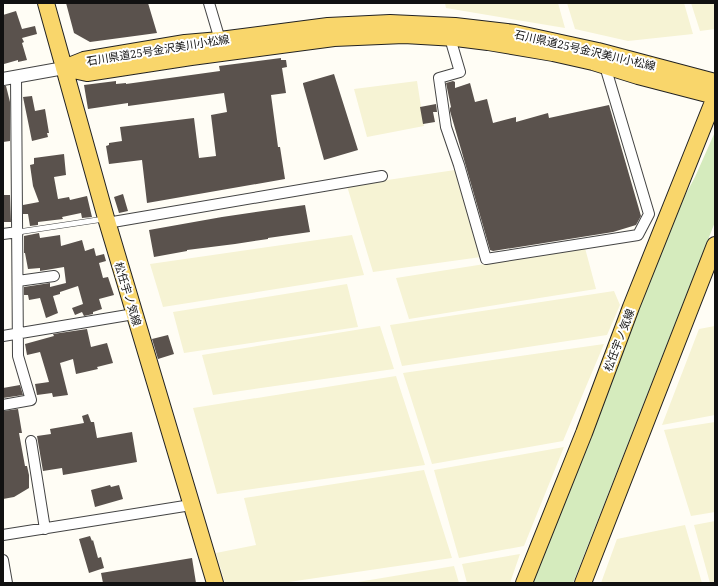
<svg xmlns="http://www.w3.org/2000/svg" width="718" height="586" viewBox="0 0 718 586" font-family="'Noto Serif','Noto Sans JP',serif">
<rect width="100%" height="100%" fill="#fffdf5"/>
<!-- farmland -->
<path fill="#f6f3d4" d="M445 3H558L565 28 446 8Z
M567 3H684L693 34 628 41 575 29Z
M691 3H715V29L700 31Z
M417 81 424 126 367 137 354 89Z
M455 170 481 257 373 272 347 186Z
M352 235 364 275 163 307 150 264Z
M585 248 596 289 409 319 396 278Z
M347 284 358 327 184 353 173 312Z
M614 291 620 305 607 335 402 366 390 325Z
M380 326 394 369 213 395 202 355Z
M715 326V415L662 425 699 329Z
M604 344 563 441 432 464 403 373Z
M396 376 425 465 217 494 193 408Z
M715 422V512L691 516 664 430Z
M564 447 524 546 459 558 434 470Z
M424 470 452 558 282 583H225L216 553 256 545 244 498Z
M715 521V583H710L694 525Z
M685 525 702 583H601L617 539Z
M520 554 510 583H467L462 564Z
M454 566 459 583H352Z"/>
<!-- green -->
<path fill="#d5ebbd" d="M715 132V222L573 583H533L589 433 675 214 695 177Z"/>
<!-- building -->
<path fill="#5a524d" d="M66 3H148L157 33 90 42 74 33Z
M16 11 22 29 35 26 37 34 22 38 24 42 22 43 27 60 18 62V60L4 64 3 60V15Z
M281 58V60H286L287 67 282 68 286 93 271 95 278 147H280L285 179 147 203 142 160 109 164 106 146 109 145V143L122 141 120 127 194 118 199 158 216 156 211 115 227 112 224 93 128 106V103L88 109 84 85 116 81V84L126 83V84L220 71 219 66Z
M334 74 358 150 324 160 303 84V83Z
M453 81 455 82V88L470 83 475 102 487 99 493 123 516 117V122L548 113 549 118 609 105 641 216 636 225 613 232 493 251 490 250 450 111V108L451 107 446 83Z
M3 86H6L10 102V141L3 142Z
M32 96 35 111 45 109 49 133H47L48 137 32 141 23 97Z
M436 104 437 112H433L435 122 423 124 420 107Z
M64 154 66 175 54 177 58 199 69 197 70 200 87 196 92 217 82 218 81 213 62 217 63 219 38 222V225L30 226 28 214H23V205L39 202 33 186 30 165 34 164V158Z
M123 194 128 211 119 213 114 197Z
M3 195H10L11 222H3Z
M305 205 310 232 268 238V239L235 244 187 250V251L154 257 149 230 222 217Z
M39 233 40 238 60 235 61 246 82 240 85 251 94 248 96 256 104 254 106 261 99 263 103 278 108 277 114 295 99 299 102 309 93 312V314L84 316 82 312 75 315 72 308 83 304 78 286 60 292V294L53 296 58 313 46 318 40 298 29 300 28 295H24V287L50 283V287L66 283 64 267 40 271V268L28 269 25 253H24V236Z
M87 329 91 347 107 343 113 363 97 367 98 369 76 374 73 359 60 363 68 395 53 397 52 393 37 395 35 384 49 382 40 352 27 355 25 344 54 336 53 334Z
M168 335 174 354 158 359 152 339Z
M20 385 23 395 3 398V388Z
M18 409 22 433H19L25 466H27L29 475V488L14 497 3 499V411Z
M88 414 91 422H94L97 438 132 432 137 462 63 475 62 468 43 471 37 436 51 434 50 429 84 423 82 416Z
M110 485 111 487 119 485 123 499 95 507 91 490Z
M90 536 92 541 93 540 98 558 101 557 104 568 89 573 79 539Z
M192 558 196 583H103L101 573Z"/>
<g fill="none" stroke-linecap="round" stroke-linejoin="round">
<defs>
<path id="service" d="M18 232 104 219"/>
<path id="minor" d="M209 3 220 40
M450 38 460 72 439 78 446 127 459 165 486 259 638 235 649 214 605 66
M107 223 382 176
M3 234 18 232
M18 281 54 276
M3 336 134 314
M3 405 31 400 18 356 16 76
M31 441 45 529
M3 535 191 505
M3 560 7 583"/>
<path id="tertiary" d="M3 79 64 68"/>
<path id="primary" d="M46 3 106 218 215 583
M64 68 84 60 185 43 220 40 328 26 390 23 455 26 515 33 598 51 715 82
M64 68 87 73 191 57 334 38 404 35 456 38 488 42 553 53 593 62 638 76 715 96
M524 583 584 433 631 307 715 97
M583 583 715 245"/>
</defs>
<!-- service casing -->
<use href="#service" stroke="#444" stroke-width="6"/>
<!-- minor casing -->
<use href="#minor" stroke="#444" stroke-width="12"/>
<!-- tertiary casing -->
<use href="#tertiary" stroke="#444" stroke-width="14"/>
<!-- primary casing -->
<use href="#primary" stroke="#222" stroke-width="18"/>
<!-- service -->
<use href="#service" stroke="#fff" stroke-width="5"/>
<!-- minor -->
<use href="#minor" stroke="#fff" stroke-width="10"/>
<!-- tertiary -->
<use href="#tertiary" stroke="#fff" stroke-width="12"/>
<!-- primary -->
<use href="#primary" stroke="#f9d66b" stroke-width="16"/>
</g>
<g text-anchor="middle" stroke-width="4" stroke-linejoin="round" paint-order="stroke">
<!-- street labels -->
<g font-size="11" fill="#111" stroke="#fff">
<text transform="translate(158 50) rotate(-9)" y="4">石川県道25号金沢美川小松線</text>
<text transform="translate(585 50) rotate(13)" y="4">石川県道25号金沢美川小松線</text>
<text transform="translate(128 294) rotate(73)" y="4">松任宇ノ気線</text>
<text transform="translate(619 340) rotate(-69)" y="4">松任宇ノ気線</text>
</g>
</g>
<!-- border -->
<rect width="718" height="586" fill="none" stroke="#111111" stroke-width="8"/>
</svg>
